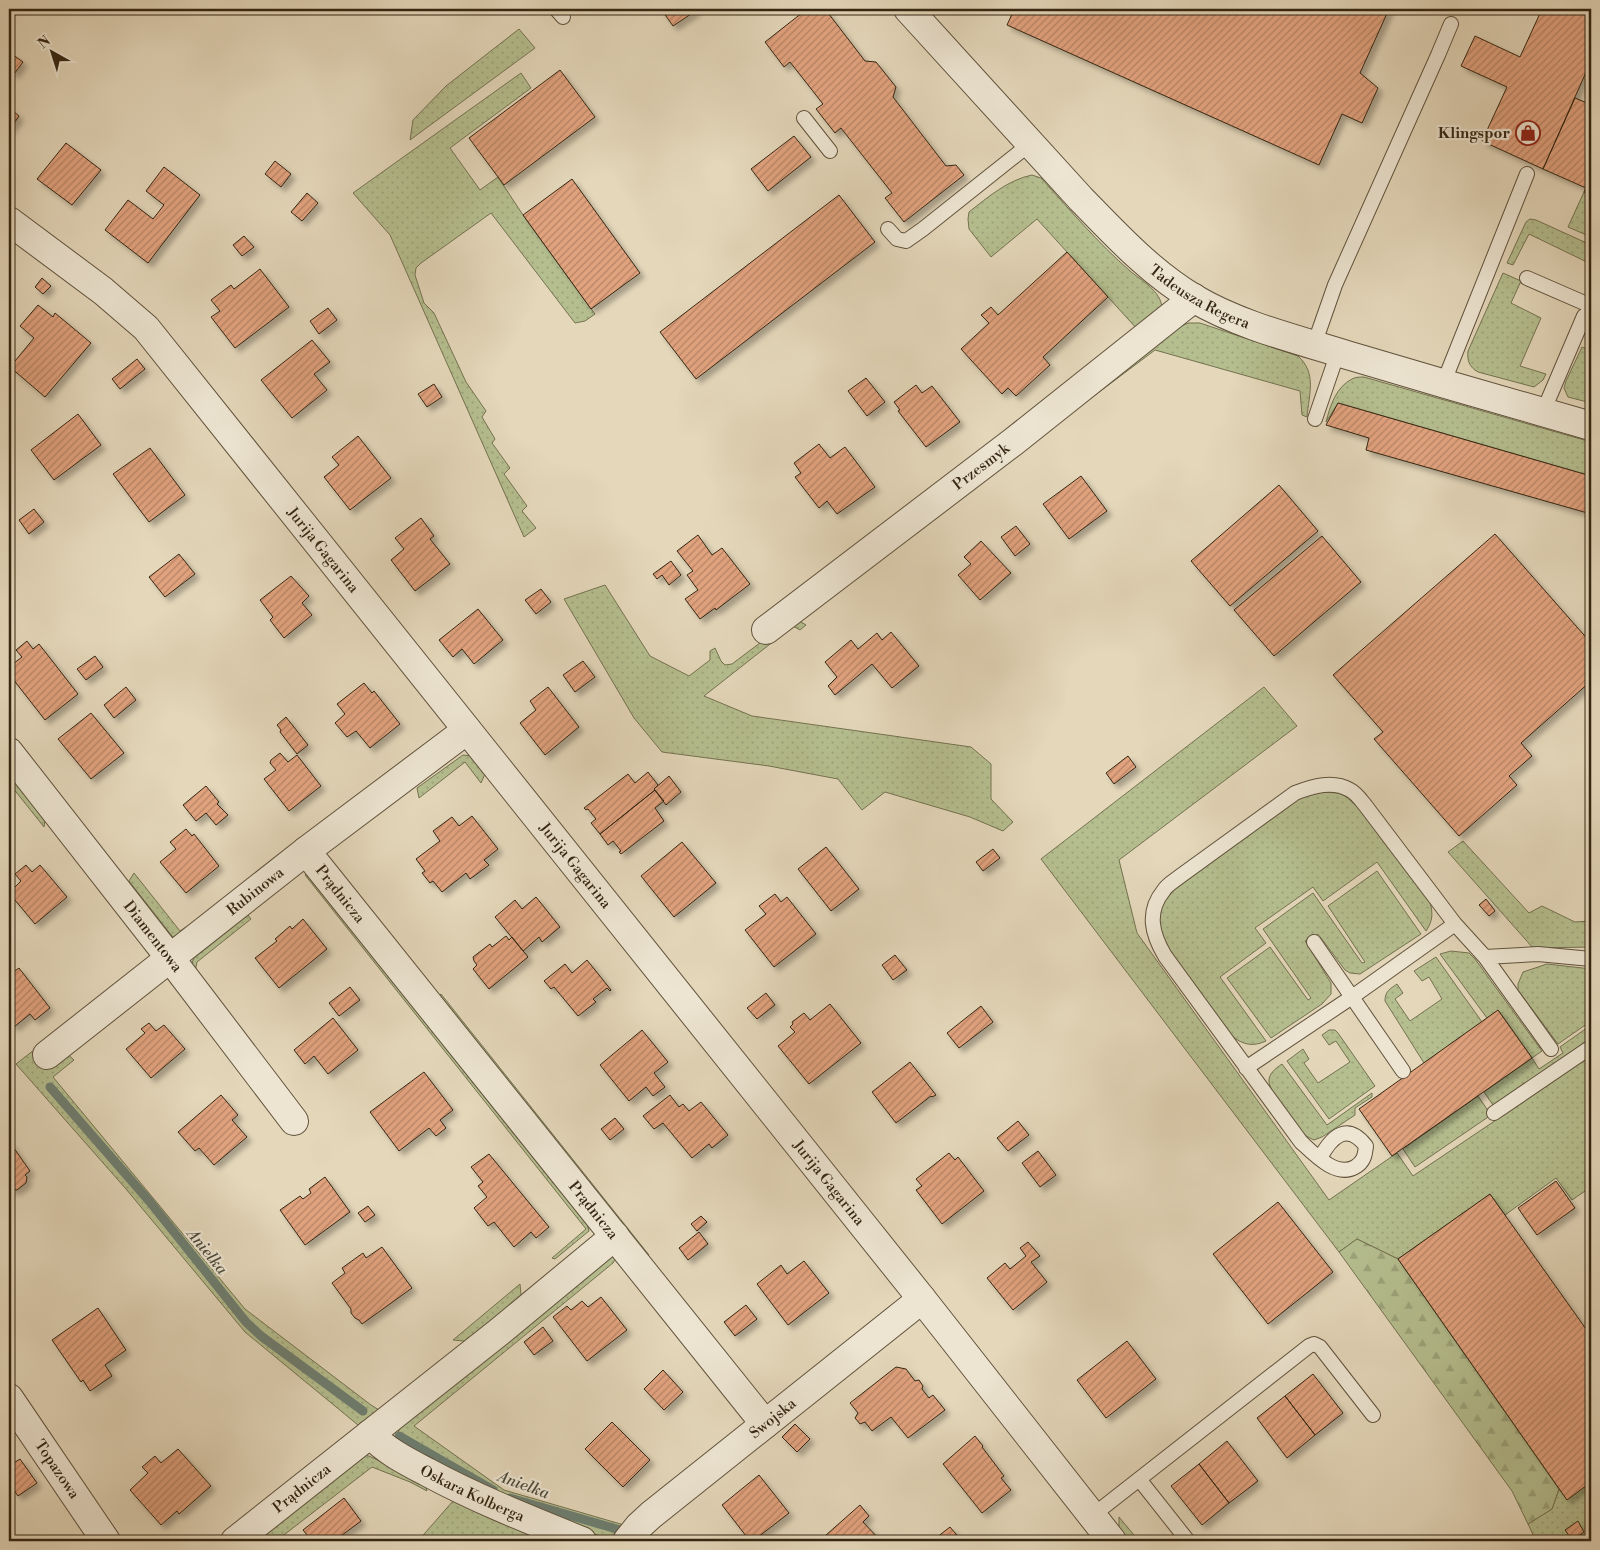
<svg xmlns="http://www.w3.org/2000/svg" width="1600" height="1550" viewBox="0 0 1600 1550" font-family="'Libre Bodoni',serif">
<defs>
<pattern id="grass-dots" width="8" height="8" patternUnits="userSpaceOnUse" patternTransform="scale(1.25)"><rect width="8" height="8" fill="#b5be8f"/><path d="M2 2h.1M6 6h.1" fill="none" stroke="#9ca37a" stroke-width="1.8" stroke-linecap="round"/></pattern>
<pattern id="forest-firs" width="22" height="20" patternUnits="userSpaceOnUse" patternTransform="scale(1.25)"><rect width="22" height="20" fill="#b5be8f"/><path d="M5 1l3.5 6h-7zM16 11l3.5 6h-7z" fill="#9ca37a"/></pattern>
<pattern id="building-hatch" width="6" height="6" patternUnits="userSpaceOnUse" patternTransform="scale(1.25)"><rect width="6" height="6" fill="#e1a27e"/><path d="M-1 1l2-2M0 6l6-6M5 7l2-2" fill="none" stroke="#b78466"/></pattern>
<filter id="shadow"><feDropShadow dx="4.5" dy="4.5" stdDeviation="2.5" flood-color="#0004"/></filter>
</defs>
<rect width="100%" height="100%" fill="#e4d7ba"/>
<filter id="stains"><feTurbulence type="fractalNoise" baseFrequency=".004" numOctaves="4"/><feColorMatrix values="0 0 0 0 .2 0 0 0 0 .09 0 0 0 0 .02 0 0 0 .5 -.17"/></filter>
<radialGradient id="worn" r=".72"><stop offset=".6" stop-color="#630" stop-opacity="0"/><stop offset="1" stop-color="#630" stop-opacity=".3"/></radialGradient>
<!-- grass -->
<path fill="url(#grass-dots)" stroke="#747250" d="M519 29 535 48 410 140 413 120 446 86Z
M521 73 531 88 450 148 480 190 498 177 523 215 595 314 585 321 575 323 491 213 421 263 416 268 415 275 424 303 434 313 466 382 486 411 482 417 495 439 492 443 510 468 504 474 527 506 522 511 536 528 524 537 390 235 353 193Z
M1032 175 1041 178C1070 210 1098 243 1130 271 1142 281 1161 291 1162 308L1138 330 1037 219 991 257 969 229 968 219 969 212C988 197 1008 180 1032 175Z
M1584 192 1591 195V237L1568 227Z
M1530 219 1536 220 1591 245V264L1529 234 1513 265 1507 263 1526 222Z
M1503 273 1521 281 1511 303 1541 318 1520 366 1546 374 1543 380 1534 387 1478 372C1469 367 1467 360 1468 351Z
M1189 323H1200L1298 356C1317 373 1309 394 1307 417L1302 415 1300 391 1155 350 1062 420 1178 327Z
M1582 347 1591 351V403L1568 397 1564 388 1566 381Z
M1364 377 1591 442V476L1338 403 1326 422C1330 406 1336 387 1352 379 1355 377 1360 377 1364 377Z
M605 585 650 656 689 676 710 660V651L715 648 721 661 725 665 732 664 789 621 796 619 806 625 800 630 793 626 704 696 752 716 971 747 991 764V799L1013 822 1003 831 970 817 885 792 862 810 838 779 769 766 662 752 634 718 564 599Z
M1264 687 1297 726 1119 860 1137 933 1329 1200 1397 1153 1413 1176 1591 1056V1187L1572 1200 1556 1178 1505 1215 1490 1194 1398 1259 1357 1239 1339 1252 1041 859Z
M463 755 472 756 485 774 481 783 465 762 419 798 417 788Z
M9 774 45 820 44 827 9 783Z
M1326 792 1338 793 1345 796 1362 810 1430 902C1433 913 1433 921 1426 931L1377 862 1323 901 1313 887 1255 928 1266 943 1220 977 1266 1041C1253 1047 1243 1045 1232 1036L1169 949 1163 938 1159 930V918L1160 907 1174 890 1300 798 1313 793Z
M1463 841 1529 913 1542 906 1575 922 1591 921V947L1533 948 1448 852Z
M1377 871 1421 934 1360 974 1350 973 1345 970 1318 934 1305 941 1331 983V994L1322 1004 1271 1038 1227 978 1270 947 1308 1000 1311 998 1263 929 1313 893 1362 963 1365 962 1328 906Z
M134 873 180 931 186 927 188 936 176 939 172 936 129 881Z
M311 873 585 1215 589 1231 555 1259 552 1258 586 1229 305 875Z
M248 915 251 919 197 962 194 977 191 965 194 958Z
M1451 951 1469 953 1475 959 1542 1051 1532 1058 1539 1069 1563 1053 1560 1047 1591 1025V1038L1493 1105 1484 1092 1532 1058 1499 1011 1487 1018 1440 954Z
M1436 957 1482 1022 1424 1063 1385 1001C1385 991 1390 989 1397 984L1403 993 1395 999 1410 1021 1442 999 1429 977 1422 981 1414 971Z
M1547 964 1591 969V1021L1558 1044 1518 990V984L1523 972Z
M441 994 649 1255 622 1232 434 1000Z
M1329 1030H1335L1338 1033 1375 1086 1329 1119 1287 1061 1303 1049 1309 1059 1304 1063 1318 1083 1350 1062 1336 1041 1329 1045 1322 1035Z
M34 1050 49 1061 63 1050 74 1060 53 1077 245 1309 371 1405 379 1410 358 1425 245 1332 126 1189 16 1064Z
M1282 1064 1327 1125 1372 1093V1097L1355 1108V1115L1322 1137 1314 1140C1309 1138 1304 1135 1301 1131 1294 1124 1269 1090 1269 1082 1268 1074 1276 1068 1282 1064Z
M1478 1096 1491 1115 1415 1167 1403 1149Z
M610 1256 616 1258 613 1263 414 1426 504 1490 624 1525C619 1533 617 1537 607 1538L547 1519 394 1444 403 1419Z
M520 1284 522 1305 474 1342 453 1340Z
M362 1455 369 1456 424 1482 427 1491 410 1482 372 1467 276 1541H244Z
M1591 1482V1541H1536L1528 1524 1552 1509 1559 1489 1567 1499Z
M453 1501 561 1541H418Z
M1119 1517 1139 1541H1130L1119 1528Z"/>
<!-- forest -->
<path fill="url(#forest-firs)" stroke="#747250" d="M1357 1239 1398 1259 1559 1489 1552 1509 1528 1524 1512 1491 1339 1252Z"/>
<g fill="none" stroke-linecap="round" stroke-linejoin="round">
<!-- stream -->
<path stroke="#6e7e71" stroke-width="9" d="M50 1087 150 1202 246 1322 261 1336 363 1411
M399 1436 493 1490
M510 1498 620 1530"/>
</g>
<!-- building -->
<path fill="url(#building-hatch)" stroke="#342612" filter="url(#shadow)" d="M661 9H696L697 10 673 26Z
M807 9H825L865 61 876 62 896 87 893 97 946 166 956 165 964 175 904 222 885 198 892 193 841 128 835 133 816 109 823 104 790 62 784 67 765 42Z
M1006 9H1389L1360 73 1378 88 1362 123 1342 114 1319 165 1007 25 1013 12Z
M1542 9H1591V61L1543 169 1482 141 1507 87 1461 66 1475 36 1520 57Z
M12 54 23 62 14 74 9 70V58Z
M560 70 595 117 504 185 469 138Z
M1575 98 1587 103 1585 108 1591 111V176L1586 188 1543 169Z
M9 108 19 116 9 131Z
M794 136 811 157 768 191 751 169Z
M66 143 101 170 72 205 37 179Z
M275 161 291 174 281 187 265 174Z
M164 167 200 195 148 263 105 230 128 200 153 219 164 205 146 191Z
M1591 176V195L1584 192Z
M572 179 640 273 591 309 523 215Z
M307 193 318 203 302 221 291 212Z
M839 195 875 242 696 379 660 332Z
M244 236 254 247 242 256 233 245Z
M1067 252 1108 297 1043 357 1050 365 1016 396 1008 388 1002 394 961 349 989 323 981 315 991 307 998 315Z
M260 269 289 307 235 348 211 317 220 311 211 300 231 285 234 289Z
M42 278 51 286 43 294 35 287Z
M38 305 53 317 55 313 91 343 45 397 10 367 34 338 20 326Z
M328 308 337 320 319 334 310 321Z
M312 340 330 362 314 374 327 390 292 418 261 380Z
M137 359 145 369 120 389 112 379Z
M866 378 885 402 867 416 848 391Z
M434 384 442 397 427 407 418 394Z
M916 385 922 393 932 386 960 422 926 447 898 411 900 410 894 402Z
M1338 403 1591 476V514L1366 450 1369 438 1326 425Z
M78 414 101 445 54 480 31 450Z
M358 436 391 478 350 510 324 477 339 465 332 457Z
M819 444 830 458 845 447 875 487 837 514 827 501 819 508 795 477 801 473 794 463Z
M150 448 185 495 149 522 113 474Z
M1081 476 1107 511 1069 539 1043 504Z
M1279 485 1318 531 1230 606 1191 561Z
M34 509 44 522 29 534 19 520Z
M421 518 434 536 430 539 450 564 415 591 391 560 404 549 395 538Z
M1016 526 1030 544 1015 556 1001 537Z
M1495 534 1591 643V681L1521 743 1532 756 1509 776 1517 785 1459 836 1374 739 1383 732 1333 675Z
M698 535 712 555 722 548 750 584 716 610 715 608 700 619 685 599 698 590 687 575 693 571 677 551Z
M1322 536 1361 582 1274 656 1234 610Z
M981 541 1011 573 980 600 958 575 971 564 964 557Z
M179 554 195 574 165 597 149 577Z
M671 561 681 575 669 585 662 575 657 579 653 574Z
M291 576 309 596 302 603 312 615 284 638 270 620 273 617 260 600Z
M541 589 551 602 536 614 525 600Z
M478 609 503 640 474 664 462 649 453 657 439 640Z
M891 632 919 666 892 688 872 664 835 695 828 686 837 677 825 662 851 640 858 649 877 633 882 640Z
M27 641 33 649 39 644 78 694 45 720 9 674V667L22 657 16 650Z
M95 656 103 667 86 680 77 669Z
M583 661 595 677 575 692 563 675Z
M364 683 372 693 374 691 400 724 370 748 356 731 347 737 335 723 345 714 337 704Z
M126 687 136 700 114 718 104 705Z
M548 687 579 727 545 755 520 723 536 710 530 701Z
M91 713 124 753 91 779 58 739Z
M286 717 308 745 297 754 280 732 281 730 277 725Z
M280 753 288 762 297 755 321 786 289 811 264 779 276 770 270 763 271 760Z
M1128 756 1136 767 1114 784 1106 773Z
M648 772 658 785 654 789 655 790 600 834 591 823 596 819 588 809 586 810 584 808 628 774 635 783Z
M669 776 681 792 666 805 654 789Z
M206 786 219 802 217 804 228 815 216 825 206 813 196 821 183 805Z
M655 790 664 801 655 808 664 821 621 854 619 852 621 851 613 841 608 845 600 834Z
M472 816 498 849 484 860 489 865 470 879 466 873 442 892 433 881 430 883 422 873 425 871 416 859 440 841 433 831 452 817 459 826Z
M186 829 192 836 194 834 219 866 186 893 160 862 176 849 170 842Z
M682 842 716 883 674 917 641 876Z
M826 847 859 889 831 911 798 869Z
M993 849 1000 858 983 871 976 862Z
M26 865 32 872 40 865 67 897 35 924 9 893 21 881 15 874Z
M775 894 781 902 787 897 816 934 774 967 745 930 766 914 759 906Z
M536 897 560 927 542 942 539 937 523 951 495 917 515 900 522 909Z
M1486 899 1495 911 1489 916 1479 905Z
M303 919 327 949 279 988 255 958 277 941 275 939 290 926 292 929Z
M506 936 509 940 512 937 528 957 489 989 473 969 477 965 474 961 473 957 490 944 492 947Z
M895 955 907 970 893 980 882 965Z
M587 960 611 990 610 991 607 988 593 999 596 1002 578 1016 554 987 551 989 544 981 565 964 572 973Z
M19 968 50 1008 35 1020 30 1014 14 1027 9 1021V975Z
M350 987 360 1000 339 1016 329 1003Z
M766 993 775 1005 757 1019 747 1008Z
M830 1004 861 1043 809 1084 778 1046 795 1032 790 1027 793 1024 792 1022 804 1013 810 1020Z
M981 1006 993 1022 959 1048 947 1033Z
M1498 1010 1532 1058 1392 1156 1359 1109Z
M333 1018 358 1050 328 1074 314 1056 305 1064 294 1050Z
M149 1023 156 1031 164 1025 185 1049 151 1078 126 1049 145 1033 141 1029Z
M642 1030 668 1062 654 1073 665 1087 653 1096 646 1087 629 1101 600 1065Z
M910 1062 936 1095 932 1097 931 1096 896 1123 872 1092Z
M424 1072 453 1110 440 1120 446 1128 436 1136 429 1128 399 1151 370 1112Z
M221 1095 238 1115 232 1120 247 1137 214 1165 199 1148 195 1151 178 1132Z
M670 1095 679 1107 683 1104 689 1111 701 1102 728 1135 712 1148 709 1144 692 1158 663 1123 654 1129 643 1116Z
M615 1118 624 1129 610 1140 601 1129Z
M1018 1121 1029 1135 1008 1151 997 1138Z
M9 1141 30 1171 25 1175 27 1177 26 1183 17 1190 11 1189 9 1190Z
M1038 1151 1056 1175 1040 1187 1022 1163Z
M949 1153 955 1160 958 1157 984 1191 942 1224 916 1190 922 1186 916 1179Z
M489 1154 549 1227 536 1238 531 1232 514 1247 494 1222 488 1226 474 1208 487 1197 478 1186 483 1182 471 1167Z
M325 1177 350 1212 305 1245 280 1210 300 1196 303 1199 311 1193 309 1189Z
M1556 1181 1575 1208 1537 1235 1518 1208Z
M1490 1194 1591 1336V1482L1567 1500 1398 1259Z
M1278 1202 1333 1272 1268 1324 1213 1254Z
M368 1206 375 1215 365 1222 358 1213Z
M701 1216 707 1222 697 1231 691 1224Z
M699 1232 708 1244 688 1260 679 1248Z
M1028 1242 1040 1256 1031 1262 1047 1282 1013 1310 987 1278 1005 1263 1010 1269 1026 1256 1020 1248Z
M382 1247 412 1288 362 1324 359 1320 355 1318 351 1313V1309L332 1283 345 1273 342 1268 363 1253 366 1258Z
M804 1261 829 1293 788 1325 757 1284 781 1265 787 1274Z
M601 1297 627 1330 587 1361 553 1317 567 1306 571 1310 582 1301 588 1307Z
M746 1305 757 1319 735 1336 724 1322Z
M98 1308 126 1350 105 1365 112 1376 90 1391 83 1380 81 1382 52 1340Z
M543 1327 553 1341 534 1355 524 1342Z
M1127 1341 1156 1379 1106 1418 1077 1380Z
M896 1367 906 1369 915 1381 919 1380 923 1386 922 1389 929 1398 933 1395 945 1410 908 1438 891 1417 872 1431 865 1422 860 1424 855 1418 858 1413 850 1403Z
M663 1370 683 1392 664 1410 644 1389Z
M1313 1374 1343 1413 1315 1435 1285 1396Z
M1285 1396 1315 1435 1287 1458 1257 1418Z
M612 1422 650 1460 623 1487 585 1449Z
M795 1424 810 1439 797 1452 782 1437Z
M975 1436 983 1446 982 1447 1004 1476 1001 1478 1011 1490 982 1513 943 1464Z
M1227 1441 1258 1481 1229 1503 1199 1464Z
M178 1449 211 1486 179 1514 177 1511 161 1525 130 1490 148 1473 142 1467 155 1456 161 1463Z
M20 1459 37 1483 18 1496 9 1483V1466Z
M1199 1464 1229 1503 1202 1525 1171 1486Z
M759 1475 789 1513 753 1541H750L722 1505Z
M344 1498 361 1521 334 1541H312L303 1530Z
M860 1505 869 1516 863 1522 880 1540 879 1541H831L826 1535Z
M1578 1521 1584 1532 1572 1540 1565 1530Z
M950 1527 962 1541H932Z"/>
<g fill="none" stroke-linecap="round" stroke-linejoin="round">
<defs>
<path id="service" d="M556 9 563 17
M804 118 830 151
M888 229 897 239 906 241 923 229 1031 143
M1527 278 1589 305
M1314 345 1335 285 1438 55 1451 24
M1443 384 1527 174
M1543 412 1584 316 1591 319
M1315 419 1338 352
M1314 942 1403 1071
M1485 957 1551 1049
M1246 1068 1352 997 1455 924
M1494 1113 1591 1047
M1320 1158C1332 1136 1347 1122 1366 1146 1365 1155 1364 1162 1355 1167 1336 1178 1314 1154 1301 1142L1165 956C1152 934 1146 912 1164 890 1167 885 1174 881 1179 877L1295 793C1313 786 1333 780 1350 790 1356 793 1361 800 1365 805L1455 924 1485 957 1538 954 1591 959
M1139 1479 1188 1541
M1092 1516 1309 1346 1314 1344 1320 1347 1373 1415"/>
<g id="minor">
<path id="s1" d="M908 9 1081 199C1116 235 1151 273 1195 299 1241 326 1296 339 1347 355 1428 379 1510 403 1591 426"/>
<path id="s2" d="M9 221 103 291 146 328 922 1299 1112 1541"/>
<path id="s3" d="M766 630 1013 442 1194 298"/>
<path id="s4" d="M9 752 170 958 294 1121"/>
<path id="s5" d="M306 851 765 1424"/>
<path id="s6" d="M47 1055 306 851 467 730"/>
<path id="s7" d="M9 1398 106 1541"/>
<path id="s8" d="M370 1434C386 1451 406 1461 427 1472 477 1499 530 1520 582 1541"/>
<path id="s9" d="M235 1541 499 1332 615 1236"/>
<path id="s10" d="M627 1541 639 1526 651 1515 922 1299"/>
</g>
</defs>
<!-- service casing -->
<use href="#service" stroke="#60523c" stroke-width="16"/>
<!-- minor casing -->
<use href="#minor" stroke="#60523c" stroke-width="30"/>
<!-- service -->
<use href="#service" stroke="#ede5d2" stroke-width="14"/>
<!-- minor -->
<use href="#minor" stroke="#ede5d2" stroke-width="28"/>
</g>
<!-- icons -->
<defs>
<symbol id="shop-ring" viewBox="-11 -11 22 22"><circle r="9.5" fill="#ede5d2" stroke="#8f2418" stroke-width="1.5"/><path d="M-5-2.5h2.3a2.7 3.5 0 0 1 5.4 0H5L5.5 6h-11ZM-1.5-2.5h3a1.5 2.3 0 0 0-3 0Z" fill="#8f2418"/></symbol>
</defs>
<g fill-rule="evenodd">
<use href="#shop-ring" x="1514" y="119" width="28" height="28"/>
</g>
<g text-anchor="middle" stroke-width="4.5" stroke-linejoin="round" paint-order="stroke">
<!-- poi labels -->
<g font-size="15" font-weight="bold" fill="#342612" stroke="#ede5d2" text-anchor="end">
<text x="1510" y="138">Klingspor</text>
</g>
<!-- street labels -->
<g font-size="15" fill="#342612" stroke="#ede5d2">
<text dy="5" stroke="none"><textPath href="#s1" startOffset="412">Tadeusza Regera</textPath></text>
<text dy="5" stroke="none"><textPath href="#s3" startOffset="270">Przesmyk</textPath></text>
<text dy="5" stroke="none"><textPath href="#s2" startOffset="458">Jurija Gagarina</textPath></text>
<text dy="5" stroke="none"><textPath href="#s2" startOffset="862">Jurija Gagarina</textPath></text>
<text dy="5" stroke="none"><textPath href="#s6" startOffset="265">Rubinowa</textPath></text>
<text dy="5" stroke="none"><textPath href="#s5" startOffset="55">Prądnicza</textPath></text>
<text dy="5" stroke="none"><textPath href="#s4" startOffset="234">Diamentowa</textPath></text>
<text dy="5" stroke="none"><textPath href="#s2" startOffset="1268">Jurija Gagarina</textPath></text>
<text dy="5" stroke="none"><textPath href="#s5" startOffset="460">Prądnicza</textPath></text>
<text dy="5" stroke="none"><textPath href="#s10" startOffset="191">Swojska</textPath></text>
<text dy="5" stroke="none"><textPath href="#s7" startOffset="86">Topazowa</textPath></text>
<text dy="5" stroke="none"><textPath href="#s9" startOffset="85">Prądnicza</textPath></text>
<text dy="5" stroke="none"><textPath href="#s8" startOffset="119">Oskara Kolberga</textPath></text>
</g>
<!-- water labels -->
<g font-size="16" font-style="italic" fill="#4c4b3a" stroke="#ede5d2">
<text transform="translate(208 1251) rotate(51)" y="6">Anielka</text>
<text transform="translate(524 1484) rotate(20)" y="6">Anielka</text>
</g>
</g>
<!-- margin -->
<rect width="1600" height="1550" fill="none" stroke="#e4d7ba" stroke-width="30"/>
<rect x="10" y="10" width="1580" height="1530" fill="none" stroke="#342612" stroke-width="2.5"/>
<rect x="15" y="15" width="1570" height="1520" fill="none" stroke="#342612"/>
<!-- north arrow -->
<g transform="translate(52 52) rotate(321)" stroke="#ede5d2" stroke-width="4" paint-order="stroke">
<path d="M0-4L9 19L0 12L-9 19Z" fill="#342612"/>
<text y="-8" font-size="14" font-weight="bold" text-anchor="middle" fill="#342612">N</text>
</g>
<rect width="100%" height="100%" filter="url(#stains)"/>
<rect width="100%" height="100%" fill="url(#worn)"/>
</svg>
